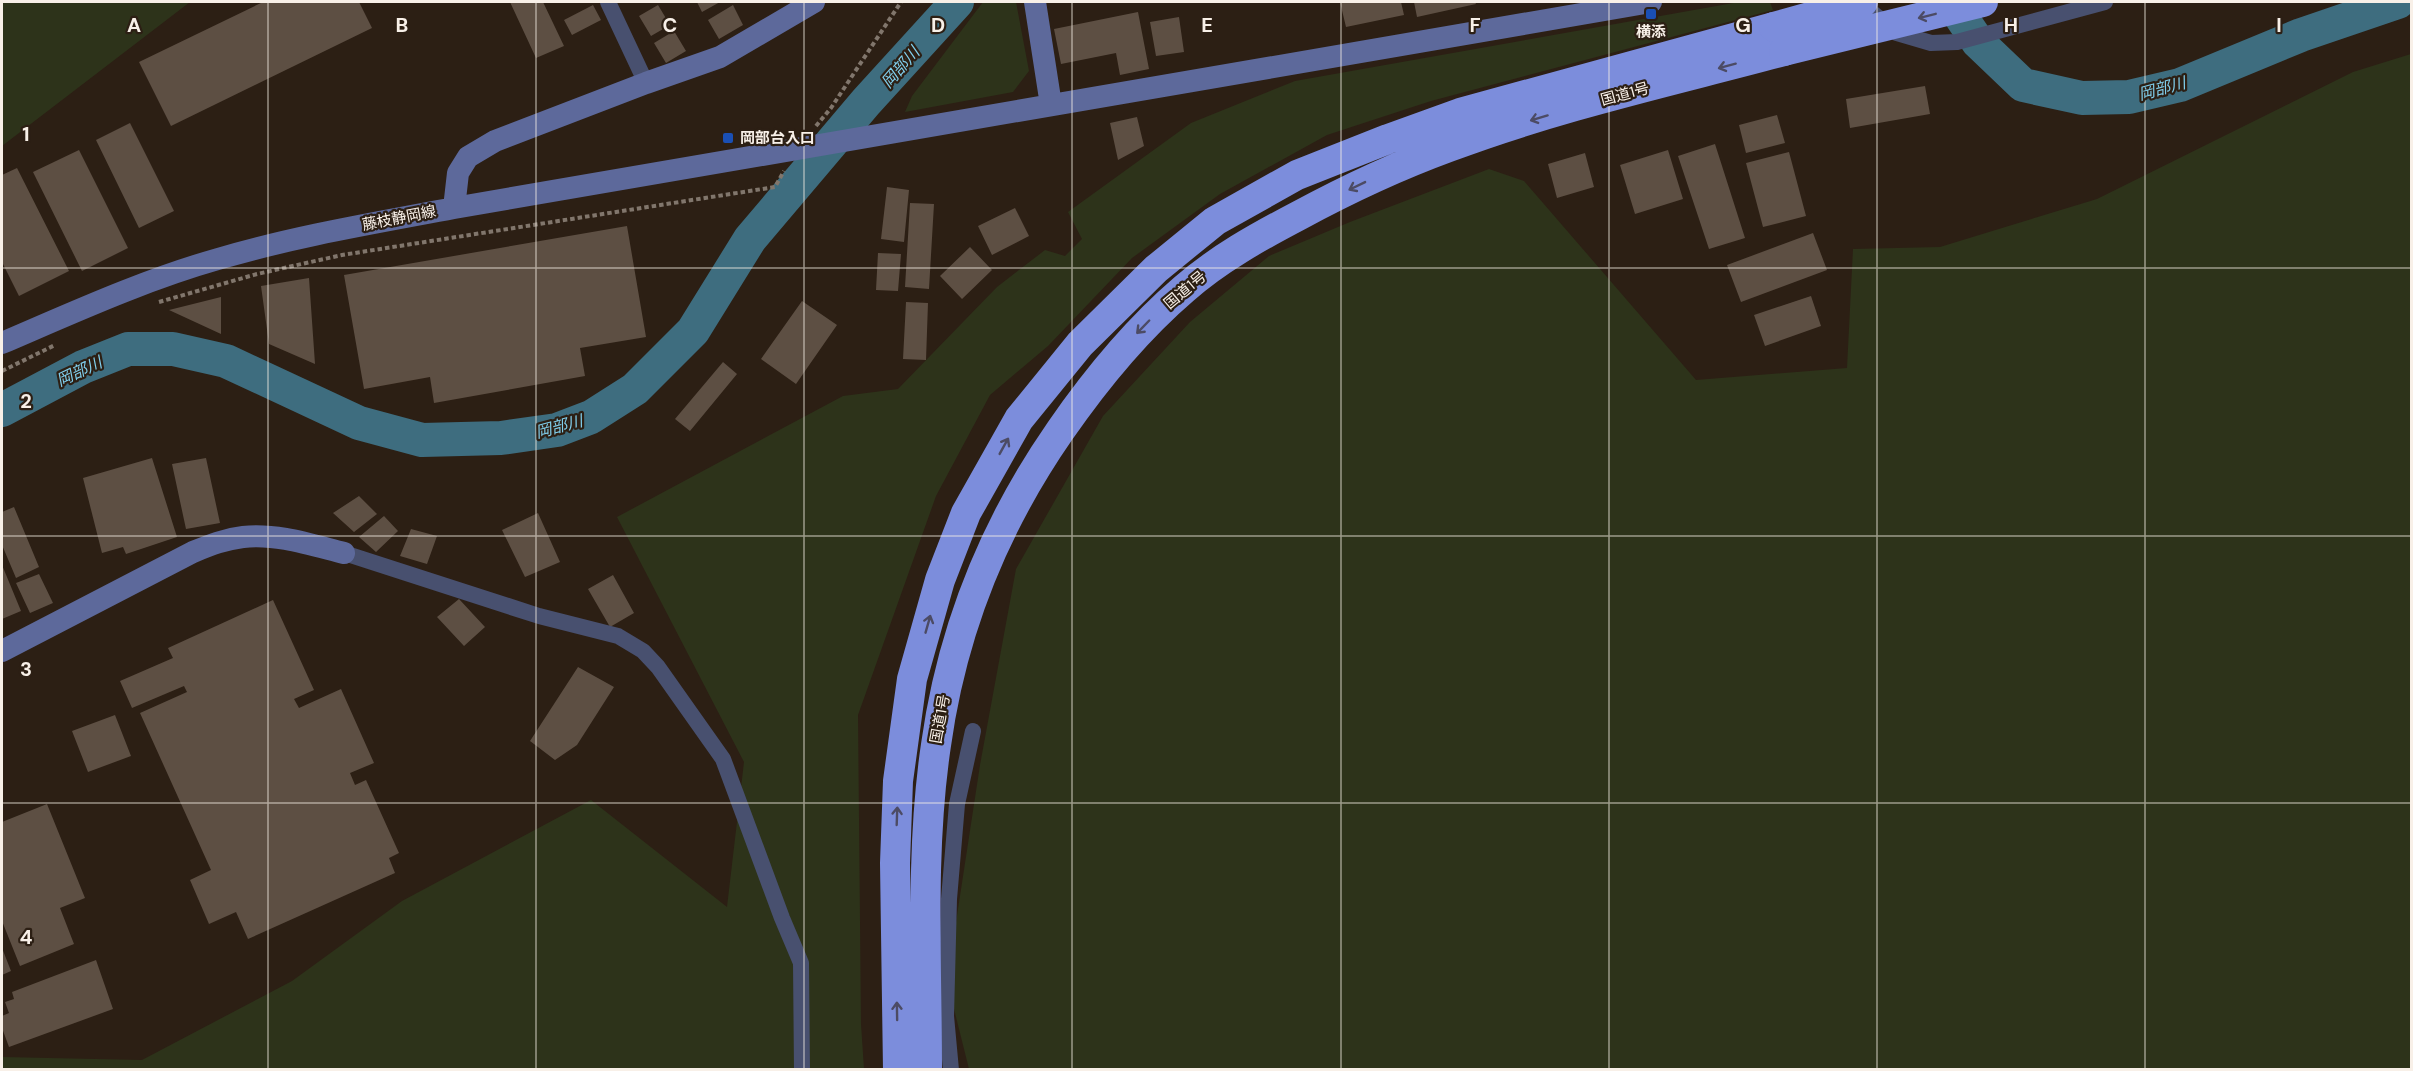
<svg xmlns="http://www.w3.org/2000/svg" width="2413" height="1071" viewBox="0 0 2413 1071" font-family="'DM Sans','Noto Sans JP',sans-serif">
<rect width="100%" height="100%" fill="#2c1f14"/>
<!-- green -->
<path fill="#2d331a" d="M2 2H190L2 146Z
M983 2H1016L1029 71 1013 92 905 112 912 96Z
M1739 2H1770L1773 10 1431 101 1327 135 1220 194 1132 258 1048 346 990 395 936 496 858 715 861 1024 864 1069 2 1070V1057L142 1060 292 981 402 901 591 800 727 907 744 762 617 517 843 396 898 389 997 287 1045 250 1065 256 1082 239 1068 212 1191 123 1295 81Z
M2411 54V1069H969L947 981 980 765 1016 569 1103 416 1190 322 1269 256 1350 222 1489 169 1524 181 1696 380 1847 368 1853 249 1940 247 2097 199 2353 72Z"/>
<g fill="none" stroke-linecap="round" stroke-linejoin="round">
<!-- river -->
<path stroke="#3e6d7f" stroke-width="34" d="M1951 2 1978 42 2023 85 2082 98 2129 97 2180 85 2301 35 2398 2
M2 410 83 367 128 349H173L226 361 359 423 422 440 501 438 557 430 591 417 635 389 693 331 750 239 866 102 957 2"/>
</g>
<!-- building -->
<path fill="#5d4f43" d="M263 2H359L372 28 171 126 139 62Z
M510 2H543L564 46 536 58Z
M697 2H720L702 12Z
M1340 2H1401L1404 15 1346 27Z
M1414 2H1475L1476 4 1417 17Z
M593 5 601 20 572 35 564 20Z
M658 5 670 25 651 36 639 16Z
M733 5 743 25 719 39 708 20Z
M1138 12 1149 69 1120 75 1116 53 1061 64 1054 29Z
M1179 17 1184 52 1156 56 1150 22Z
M674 31 686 51 666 63 654 43Z
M1925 86 1930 114 1850 128 1846 99Z
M1777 115 1785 143 1746 153 1739 125Z
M1137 117 1144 146 1118 160 1110 123Z
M130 123 174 211 139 228 96 140Z
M1715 144 1745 238 1709 249 1678 156Z
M79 150 128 248 82 271 33 172Z
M1668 150 1683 199 1635 214 1620 165Z
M1789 152 1806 216 1763 227 1746 163Z
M1585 153 1594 187 1557 198 1548 164Z
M17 168 69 271 19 296 2 262V175Z
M887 187 909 190 904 242 881 239Z
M910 203 934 204 929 289 905 287Z
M1015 208 1029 236 992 255 978 226Z
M627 226 646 337 580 348 585 376 434 403 430 377 364 389 344 275Z
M1813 233 1827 270 1741 302 1727 265Z
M970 247 992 270 962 299 940 276Z
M878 253 901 254 898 291 876 290Z
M309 278 315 364 269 344 261 286Z
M1811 296 1821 326 1765 346 1754 315Z
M221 297V334L169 310Z
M802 301 837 325 796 384 761 359Z
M906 302 928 303 926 360 903 359Z
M723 362 737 374 690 431 675 419Z
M152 458 177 537 126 554 123 547 102 553 83 478Z
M206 458 220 523 186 529 172 464Z
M359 496 377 514 354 532 333 513Z
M14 507 39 567 16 578 2 545V512Z
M538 513 560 562 525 577 502 530Z
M384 516 398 531 376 552 359 537Z
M411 529 437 536 427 564 400 556Z
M2 565 21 611 2 619Z
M39 574 53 603 30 613 16 583Z
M613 575 634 613 610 627 588 589Z
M459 599 485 627 464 646 437 617Z
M273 600 314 690 294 699 299 708 341 689 374 763 350 773 355 785 366 780 399 853 389 858 395 873 248 939 236 912 209 924 190 880 211 870 140 713 187 692 184 686 132 708 120 681 173 658 168 648Z
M578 667 614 687 577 745 555 760 530 741Z
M115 715 131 756 88 772 72 731Z
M47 804 85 898 60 908 74 944 20 966 2 921V822Z
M2 948 11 971 2 975Z
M96 960 113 1009 9 1047 2 1028V1016L9 1013 5 1002 14 999 12 992Z"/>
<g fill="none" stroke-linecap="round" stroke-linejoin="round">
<!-- path -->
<path stroke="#81766c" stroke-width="4" stroke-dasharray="4.5 3" stroke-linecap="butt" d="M816 126 831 108 901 2
M159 302 257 274 342 255 775 187 784 171
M2 371 55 345"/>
<!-- street -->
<path stroke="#48506f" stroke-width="16" d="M608 2 646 83
M1859 2 1897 33 1931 43 1957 42 2105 2
M344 553 539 616 618 636 643 651 658 667 723 759 782 918 801 963 802 1070
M951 1070 946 1016 949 899 957 804 973 731"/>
<!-- secondary -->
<path stroke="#5d699b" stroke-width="22" d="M1035 2 1051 105
M454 208 458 173 468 157 495 141 646 83 720 57 814 2
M2 343C72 313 144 280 218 259 296 236 375 223 454 208L1651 2
M2 651 193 552C210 545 225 539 243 537 276 533 312 545 344 553"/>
<!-- highway -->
<path stroke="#7c8ddc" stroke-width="30" d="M898 1070 895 863 898 781 912 679 940 580 966 513 1019 419 1080 344 1156 269 1215 221 1297 175 1388 139 1460 113 1774 27
M927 1070C927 962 920 852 936 745 952 630 994 526 1060 431 1096 379 1135 331 1184 289 1218 259 1258 237 1298 216 1346 190 1397 166 1449 147 1558 106 1672 81 1784 51"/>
<!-- highway-bridge -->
<path stroke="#7c8ddc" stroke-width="30" d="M1774 27 1863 2
M1784 51 1983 2"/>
</g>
<!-- one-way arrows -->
<defs><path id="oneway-shaft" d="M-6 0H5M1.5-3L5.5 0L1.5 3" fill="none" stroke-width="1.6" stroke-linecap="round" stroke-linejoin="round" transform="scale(1.5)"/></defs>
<g stroke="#4c4b64">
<use href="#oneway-shaft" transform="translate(1927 16) rotate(166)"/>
<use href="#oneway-shaft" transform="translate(1727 66) rotate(165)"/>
<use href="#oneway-shaft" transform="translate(1539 118) rotate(163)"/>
<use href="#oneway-shaft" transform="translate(1357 186) rotate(154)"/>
<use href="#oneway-shaft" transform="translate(1143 327) rotate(134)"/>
<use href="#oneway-shaft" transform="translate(1004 446) rotate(-61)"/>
<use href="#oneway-shaft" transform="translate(928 624) rotate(-74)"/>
<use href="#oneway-shaft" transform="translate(897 816) rotate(-88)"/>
<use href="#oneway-shaft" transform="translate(897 1011) rotate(-91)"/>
</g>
<!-- grid -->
<path fill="none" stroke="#f8f0e8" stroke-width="1.5" stroke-opacity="0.55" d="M268 2V1070M536 2V1070M804 2V1070M1072 2V1070M1341 2V1070M1609 2V1070M1877 2V1070M2145 2V1070M2 268H2412M2 536H2412M2 803H2412"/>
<!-- markers -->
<g fill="#1a4fb4" stroke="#2c1f14" stroke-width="2">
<rect x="1645" y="8" width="12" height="12" rx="3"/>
<rect x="722" y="132" width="12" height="12" rx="3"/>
</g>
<g text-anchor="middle" stroke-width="4.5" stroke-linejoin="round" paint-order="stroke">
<!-- poi labels -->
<g font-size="15" font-weight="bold" fill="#f8f0e8" stroke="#2c1f14">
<text x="1651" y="37">横添</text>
<text x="740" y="143" text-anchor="start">岡部台入口</text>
</g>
<!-- street labels -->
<g font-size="15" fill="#f8f0e8" stroke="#2c1f14">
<text transform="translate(1625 94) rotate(-15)" y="5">国道1号</text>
<text transform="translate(399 218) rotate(-11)" y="5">藤枝静岡線</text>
<text transform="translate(1185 290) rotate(-40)" y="5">国道1号</text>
<text transform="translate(940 719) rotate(-80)" y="5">国道1号</text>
</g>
<!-- water labels -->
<g font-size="16" font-style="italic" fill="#81cfed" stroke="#2c1f14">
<text transform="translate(900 67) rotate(-49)" y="6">岡部川</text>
<text transform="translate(2162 88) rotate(-15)" y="6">岡部川</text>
<text transform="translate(79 371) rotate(-25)" y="6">岡部川</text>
<text transform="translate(559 426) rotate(-15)" y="6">岡部川</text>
</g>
</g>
<g font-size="20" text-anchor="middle" font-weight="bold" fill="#f8f0e8" stroke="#2c1f14" stroke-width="4.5" stroke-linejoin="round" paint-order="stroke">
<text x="134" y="32">A</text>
<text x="402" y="32">B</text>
<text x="670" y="32">C</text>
<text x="938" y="32">D</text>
<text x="1207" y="32">E</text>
<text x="1475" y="32">F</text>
<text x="1743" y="32">G</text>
<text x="2011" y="32">H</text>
<text x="2279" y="32">I</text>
<text x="26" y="141">1</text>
<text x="26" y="408">2</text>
<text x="26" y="676">3</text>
<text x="26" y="944">4</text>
</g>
<!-- border -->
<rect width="2413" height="1071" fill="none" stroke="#f8f0e8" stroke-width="6"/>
</svg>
